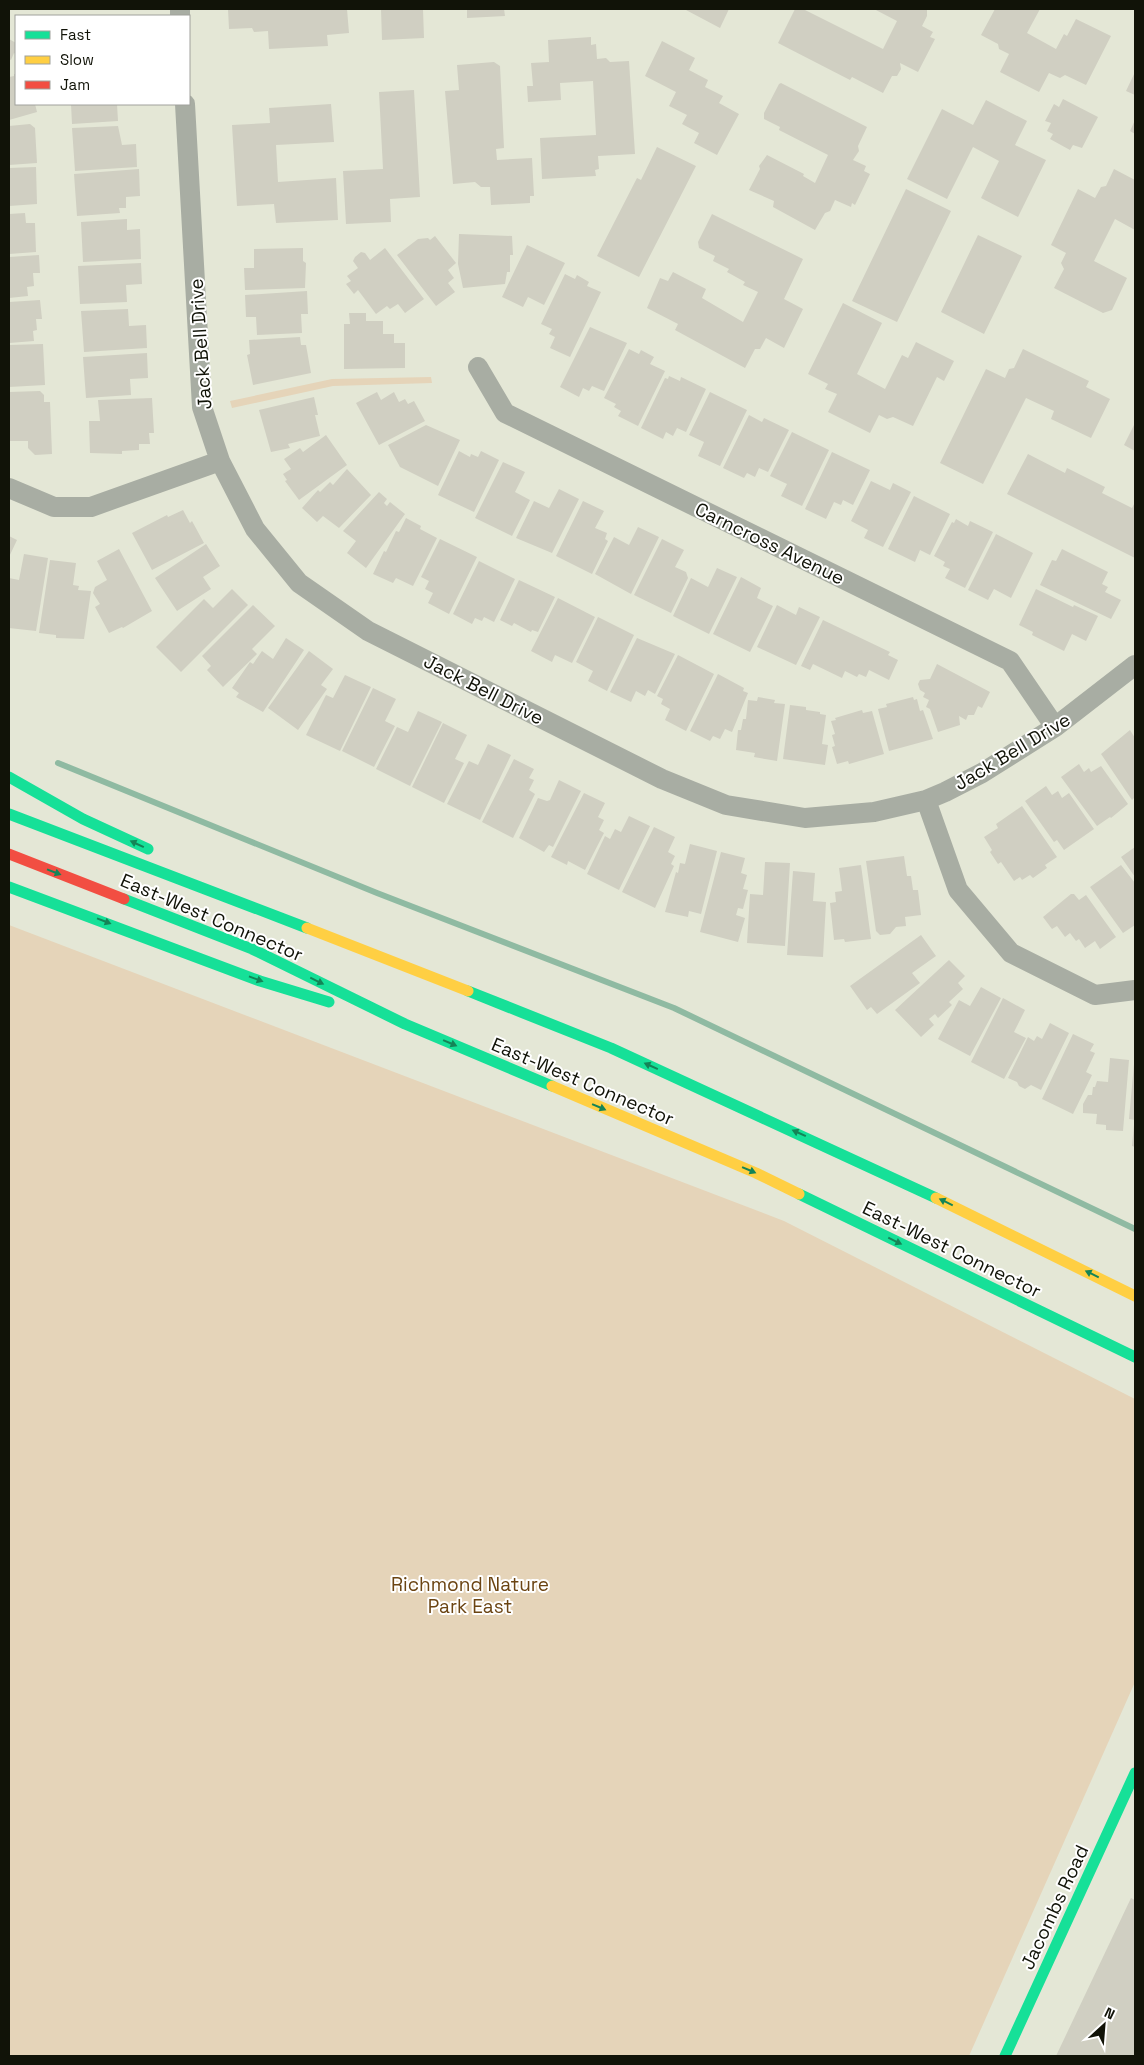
<svg xmlns="http://www.w3.org/2000/svg" width="1144" height="2065" viewBox="0 0 1144 2065" font-family="'Space Grotesk',sans-serif">
<rect width="100%" height="100%" fill="#e4e7d6"/>
<!-- green -->
<path fill="#e5d4b9" d="M431 377 432 383 333 386 232 408 230 401 332 379Z
M9 925 784 1221 1135 1399V1682L969 2056H9Z"/>
<g fill="none" stroke-linecap="round" stroke-linejoin="round">
<!-- stream -->
<path stroke="#8fbaa2" stroke-width="6" d="M58 763 377 893 674 1008 1135 1229"/>
</g>
<!-- building -->
<path fill="#d0cfc2" d="M228 9H347L349 33 327 35 328 46 269 49 268 31 254 32 252 28 229 29Z
M381 9H423L424 38 382 40Z
M467 9H504L505 16 467 18Z
M686 9H729L720 28 686 10Z
M795 9H803L883 49 897 21 874 9H927V16L922 26 933 32 930 37 935 39 918 72 900 63 901 69 897 76H892L883 93 852 77 850 80 778 43Z
M995 9H1040L1027 33 1056 49 1064 34 1067 36 1076 19 1111 36 1086 85 1065 75 1060 78 1049 73 1039 92 1000 72 1009 54 999 49 998 44 981 35Z
M591 37V45L596 44 597 59 606 58 610 62 629 61 635 154 598 156 599 169 595 170 596 176 542 179 540 138 596 135 593 81 560 83 561 100 528 102 527 86H533L531 63 549 62 548 40Z
M9 39 16 43V54L14 53 11 60 9 59Z
M662 41 695 58 689 70 708 80 705 87 723 96 719 103 739 114 717 155 694 143 699 133 682 124 687 115 669 106 676 92 645 76Z
M494 62 500 66 504 148 496 149 497 160 532 158 534 196H530V203L491 205 490 187H481L475 182 453 184 445 91 459 90 457 65Z
M1135 72V95L1126 91Z
M14 74H16V104H35L37 112 9 120V77L14 76Z
M781 83 867 127 858 146 859 151 853 160 866 166 864 171 870 174 855 205 852 203 851 207 835 200 830 211 825 213 815 230 773 207 774 201 749 190 760 169 759 166 767 155 804 174 803 176 815 183 828 155 779 130 780 127 764 119V113L779 84Z
M414 90 420 197 390 199 391 222 346 224 343 171 383 169 379 92Z
M1063 99 1098 117 1082 148 1073 145 1070 150 1050 139 1053 134 1047 131 1051 123 1045 121 1054 104 1059 107Z
M986 100 1027 121 1015 145 1046 160 1018 217 981 198 999 161 973 147 947 199 907 179 942 109 973 125Z
M71 104H117L118 121 72 124Z
M331 104 334 142 276 145 278 182 336 178 338 220 276 223 274 204 237 206 232 125 270 123 269 108Z
M1135 120V134L1130 131Z
M30 124 35 128 37 163 9 165V126Z
M118 126 122 145 136 144 137 167 75 171 72 128Z
M657 147 696 166 639 277 597 256 637 178 641 180Z
M36 167 37 204 9 206V168Z
M139 169 140 196 126 197V208H119L120 213 77 216 74 174Z
M1114 169 1135 180V230L1115 219 1094 261 1127 278 1112 310 1103 313 1054 288 1064 269 1061 263 1066 253 1051 245 1078 189 1095 198 1101 187 1106 186Z
M906 189 951 211 897 322 852 301Z
M25 213 26 223H35L36 252 9 254V214Z
M712 214 803 259 784 299 803 309 784 348 766 338 760 349H755L745 368 675 330 678 324 647 308 660 278 668 281 673 272 706 289 702 298 743 322 758 292 743 285 745 282 727 272 729 269 713 261 715 256 699 248 698 242Z
M127 219V230L140 229 141 259 83 262 81 222Z
M459 234 512 236 513 255H510V272H507L505 284 463 288 458 264Z
M978 235 1022 256 984 334 941 312Z
M435 236 456 263 448 270 454 278 448 283 455 292 436 306 397 255 418 239 428 238 430 240Z
M527 245 565 263 544 305 528 297 523 307 502 297Z
M303 248V261L306 263 305 288 245 290 244 268H254V249Z
M385 248 424 299 405 313 398 304 390 309 387 306 376 314 358 290 354 294 346 284 351 281 347 276 358 268 353 261 355 257 361 252 365 253 370 260Z
M39 255 40 273H33L34 286 27 287 28 296 9 298V257Z
M141 263 142 284 126 285 127 302 80 304 78 266Z
M565 274 575 279 577 275 589 282 587 286 601 292 570 357 550 348 555 337 549 334 552 329 541 324Z
M307 291 308 314H301L302 333 257 335 256 317H246L245 295Z
M40 300 42 319H36L37 330 33 331 34 341 9 343V302Z
M843 303 882 323 857 374 885 389 902 355 908 358 916 342 954 361 944 381 937 377 913 426 893 417 887 419 879 415 870 433 828 412 837 394 825 389 828 384 808 374Z
M128 309 129 326 146 325 147 348 84 352 81 311Z
M349 313H366V321H383V334H394V343H405V368L344 369V324H350Z
M590 327 627 343 604 391 592 386 589 391 583 388 579 397 560 387Z
M300 337 301 345H306L311 373 253 385 247 355 250 354 249 340Z
M43 344 45 385 9 387V345Z
M629 349 639 354 641 350 654 357 650 364 665 371 638 426 618 416 621 411 614 407 616 404 604 398Z
M1023 349 1089 381 1086 387 1110 399 1091 438 1051 419 1054 411 1026 398 983 484 940 463 986 369 1005 378 1009 369 1014 368Z
M147 353 148 378 130 379 131 395 86 398 83 357Z
M669 376 680 381 681 377 706 389 686 432 677 428 673 436 666 432 663 439 641 428 665 378 668 379Z
M40 391 44 395V402H50L52 454 35 455 28 448V441H9V392Z
M377 392 381 400 394 392 399 402 405 399 408 404 414 401 425 421 379 445 356 403Z
M710 392 747 410 720 466 698 456 704 442 689 435Z
M314 397 318 415H315L320 436 288 444 290 448 271 452 259 410Z
M152 398 154 433H149L150 444H139V450L122 451V454L90 453 89 421H100L98 400Z
M749 415 762 422 764 418 789 430 768 472 759 468 755 477 747 473 744 478 723 468Z
M1135 423V451L1124 445Z
M426 425 460 440 438 486 400 467 388 445Z
M792 432 829 450 802 506 781 496 787 484 770 476Z
M326 435 347 465 299 500 285 481 287 480 283 474 291 469 284 459 300 448 303 452Z
M459 451 470 457 471 454 478 457 481 451 499 460 474 512 438 495Z
M832 452 870 470 853 505 843 500 841 505 834 502 826 519 805 509Z
M1028 454 1065 473 1067 468 1105 487 1102 493 1132 508 1135 502V558L1007 494Z
M503 462 525 472 515 492 530 500 512 536 475 518Z
M347 469 371 495 339 528 323 516 317 522 302 508 318 490 320 492 330 482 333 485Z
M871 481 890 490 893 483 911 492 883 547 864 538 868 530 851 521Z
M559 489 579 499 552 553 516 538 534 501 549 508Z
M379 492 387 499 384 503 387 506 390 502 405 514 366 568 347 553 356 541 343 531Z
M914 496 950 514 930 555 920 550 915 562 888 549Z
M583 501 604 511 595 528 607 533 605 539 608 541 592 574 556 556Z
M183 510 190 523 192 521 204 543 152 570 132 533 167 515 168 517Z
M406 518 421 526 420 529 437 538 413 586 396 578 393 583 373 574 384 551 386 552 396 531 399 532Z
M956 519 968 526 970 521 993 532 965 588 945 578 950 569 943 566 945 562 934 556 952 522 954 523Z
M638 527 659 537 631 594 595 574 614 537 629 545Z
M996 534 1033 553 1011 598 994 589 988 600 968 590Z
M9 536 17 540 9 557Z
M440 539 477 557 449 614 428 603 433 593 425 589 429 581 421 577Z
M662 539 684 550 675 567 686 572 688 578 671 613 634 595Z
M206 544 220 566 203 577 211 589 177 611 155 578Z
M119 549 152 611 123 628 122 627 109 633 95 607 100 604 93 593 95 587 107 580 97 561Z
M1062 549 1108 572 1102 584 1108 587 1105 592 1121 600 1111 619 1040 585 1052 560 1056 561Z
M24 554 48 558 36 631 9 628V578L19 580Z
M50 560 76 563 73 585 79 586 78 590 91 591 84 639 56 638V635L39 633Z
M479 561 515 579 494 622 484 617 482 621 475 618 472 624 453 614Z
M717 568 737 577 709 634 673 616 691 578 708 587Z
M741 577 761 588 757 598 773 606 750 652 713 634Z
M519 580 555 597 538 632 532 630 531 632 514 623 512 626 500 620Z
M232 589 248 605 181 672 156 647 204 599 213 608Z
M1036 589 1073 607 1074 605 1098 616 1086 641 1072 634 1064 651 1032 635 1033 632 1019 625Z
M558 598 595 617 572 663 555 655 552 662 531 651Z
M253 605 275 626 252 649 257 654 223 687 207 670 211 666 202 656Z
M777 605 796 615 799 607 820 617 796 665 757 647Z
M598 617 634 635 607 691 588 681 593 671 576 662Z
M823 620 890 652 888 655 898 660 889 680 869 670 866 677 859 674 857 677 845 671 842 678 813 664 810 670 801 666Z
M286 638 304 650 263 712 236 697 239 693 232 688 250 662 253 664 262 651 273 659Z
M637 638 675 654 655 694 648 690 645 696 636 691 631 702 610 692Z
M309 651 333 669 321 685 327 689 298 730 268 708Z
M678 655 714 674 686 731 665 720 670 709 661 704 663 699 657 696Z
M937 664 990 692 982 708 978 706 974 715H968L966 720 959 716 960 725 938 732 930 709 926 707 929 700 923 697 925 693 920 690 918 684 920 680 930 679Z
M718 674 744 688 743 691 748 693 732 732 725 729 720 739 713 736 710 741 690 731Z
M345 675 371 687 340 751 306 735 326 695 333 698Z
M373 688 396 699 385 721 395 726 374 767 342 751Z
M758 697 775 700 774 703 785 704 777 761 754 757 755 753 736 750 738 730H741L743 719H746L748 700 757 701Z
M913 697 914 700 917 699 920 711 923 710 933 739 889 751 878 709 887 707 886 704Z
M790 705 806 707V710L820 712V714L826 715 822 744 828 745 825 765 783 759Z
M862 710 863 713 872 711 884 754 849 764 848 761 837 764 832 747 835 746 832 735 835 734 831 721 836 720 835 718Z
M418 711 442 722 410 786 376 769 397 727 408 732Z
M443 723 467 735 455 759 464 763 444 803 412 787Z
M1130 730 1135 738V797L1132 800 1101 754Z
M488 744 511 755 480 820 447 804 469 761 478 765Z
M514 759 534 769 529 778 534 780 529 790 535 794 513 838 482 822Z
M1079 764 1084 772 1089 768 1091 772 1101 766 1128 804 1111 818 1110 817 1097 826 1061 777Z
M559 780 581 791 553 847 549 845 544 852 519 838 538 798 547 801 550 800Z
M1046 786 1052 795 1058 791 1062 798 1069 793 1094 829 1064 850 1057 840 1054 842 1025 801Z
M584 793 605 803 598 817 604 820 599 830 604 833 585 870 568 861 567 865 551 857Z
M1022 806 1057 857 1045 865 1047 868 1033 878 1030 875 1022 880 1020 877 1014 881 1001 862 998 864 990 852 992 850 984 837 998 828 996 824Z
M629 816 650 826 619 890 587 874 605 836 610 839 615 829 621 832Z
M654 827 675 837 668 852 675 856 671 864 674 866 655 908 622 892Z
M690 844 717 851 701 914 689 911 688 917 665 912 676 872 678 873 680 863 685 864Z
M1135 847V877L1121 857Z
M721 852 745 858 741 873 747 875 743 889 748 890 743 909 738 908 736 915 745 918 738 942 700 932Z
M904 856 907 876H911L913 890H918L921 915 905 917 906 926 896 927 890 934 880 935 876 931 866 861Z
M765 862 790 863 785 946 747 943 750 894 763 895Z
M861 865 871 939 845 942 844 939 834 940 830 903 836 902 835 892 842 891 839 868Z
M1121 865 1135 883V925L1123 933 1090 887Z
M793 871 815 873 813 901 826 902 823 957 787 955Z
M1071 894H1074L1079 900 1086 895 1116 937 1100 949 1095 941 1085 948 1079 939 1076 941 1070 933 1065 937 1057 926 1052 929 1043 917Z
M921 935 936 956 912 973 920 983 877 1014 871 1007 867 1010 850 986Z
M949 960 965 976 958 983 963 989 949 1002 952 1005 938 1018 935 1014 929 1019 934 1025 921 1037 895 1010Z
M981 987 1001 998 970 1056 938 1039 959 1000 970 1006Z
M1003 998 1025 1010 1014 1032 1026 1038 1004 1079 971 1062Z
M1050 1023 1069 1033 1041 1090 1031 1085 1025 1089 1019 1086 1017 1082 1008 1078 1028 1037 1034 1041 1037 1036 1042 1039Z
M1073 1034 1094 1044 1090 1051 1095 1053 1086 1072 1092 1075 1073 1114 1042 1099Z
M1110 1058 1129 1060 1123 1131 1106 1130V1125L1096 1124 1097 1114 1083 1113V1104L1088 1095H1092L1093 1087H1095L1097 1081 1108 1082Z
M1134 1064H1135V1120L1129 1119Z
M1134 1125H1135V1147L1132 1146Z
M1131 1898 1135 1900V2056H1056Z"/>
<g fill="none" stroke-linecap="round" stroke-linejoin="round">
<!-- street -->
<path stroke="#a8ada3" stroke-width="20" d="M180 9V16
M185 104 202 407 220 461 255 529 299 583 368 631 662 779 726 805 805 818 874 812 926 800 945 792 982 773 1055 727 1135 665
M478 367 505 413 1010 661 1055 727
M9 488 54 507H91L220 461
M926 800 958 890 1011 953 1095 995 1135 990"/>
<!-- fast -->
<path stroke="#16e098" stroke-width="11" d="M9 777 83 819 148 849
M9 814 307 928
M9 887 260 981 329 1002
M124 899 252 949 405 1024 552 1086
M468 991 611 1048 936 1198
M799 1194 1135 1357
M1005 2056 1135 1773"/>
<!-- slow -->
<path stroke="#ffcf43" stroke-width="11" d="M307 928 468 991
M552 1086 756 1173 799 1194
M936 1198 1135 1296"/>
<!-- jam -->
<path stroke="#f24e42" stroke-width="11" d="M9 854 124 899"/>
</g>
<!-- one-way arrows -->
<defs><path id="oneway-solid" d="M-6-.8H1V-3.2L6.5 0L1 3.2V.8H-6Z" transform="scale(1.25)"/></defs>
<g fill="#148457">
<use href="#oneway-solid" transform="translate(137 844) rotate(-155)"/>
<use href="#oneway-solid" transform="translate(54 872) rotate(21)"/>
<use href="#oneway-solid" transform="translate(104 921) rotate(21)"/>
<use href="#oneway-solid" transform="translate(256 979) rotate(20)"/>
<use href="#oneway-solid" transform="translate(317 981) rotate(26)"/>
<use href="#oneway-solid" transform="translate(450 1043) rotate(23)"/>
<use href="#oneway-solid" transform="translate(651 1066) rotate(-156)"/>
<use href="#oneway-solid" transform="translate(599 1107) rotate(23)"/>
<use href="#oneway-solid" transform="translate(799 1133) rotate(-156)"/>
<use href="#oneway-solid" transform="translate(749 1170) rotate(23)"/>
<use href="#oneway-solid" transform="translate(946 1202) rotate(-154)"/>
<use href="#oneway-solid" transform="translate(895 1241) rotate(26)"/>
<use href="#oneway-solid" transform="translate(1092 1274) rotate(-154)"/>
</g>
<g text-anchor="middle" stroke-width="4" stroke-linejoin="round" paint-order="stroke">
<!-- street labels -->
<g font-size="19" fill="#111308" stroke="#fff">
<text transform="translate(200 344) rotate(-94)" y="7">Jack Bell Drive</text>
<text transform="translate(770 543) rotate(26)" y="7">Carncross Avenue</text>
<text transform="translate(484 689) rotate(27)" y="7">Jack Bell Drive</text>
<text transform="translate(1012 751) rotate(-31)" y="7">Jack Bell Drive</text>
<text transform="translate(212 917) rotate(23)" y="7">East-West Connector</text>
<text transform="translate(583 1081) rotate(23)" y="7">East-West Connector</text>
<text transform="translate(952 1249) rotate(26)" y="7">East-West Connector</text>
<text transform="translate(1054 1907) rotate(-65)" y="7">Jacombs Road</text>
</g>
<!-- park labels -->
<g font-size="19" fill="#6b4412" stroke="#fff">
<text x="470" y="1591">Richmond Nature<tspan x="470" dy="22">Park East</tspan></text>
</g>
</g>
<!-- border -->
<rect width="1144" height="2065" fill="none" stroke="#111308" stroke-width="20"/>
<!-- legend -->
<rect x="15" y="15" width="175" height="90" fill="#ffffff" stroke="#a0a19c"/>
<rect x="25" y="31" width="25" height="8" fill="#16e098" stroke="#a0a19c"/>
<text x="60" y="40" font-size="15" fill="#111308">Fast</text>
<rect x="25" y="56" width="25" height="8" fill="#ffcf43" stroke="#a0a19c"/>
<text x="60" y="65" font-size="15" fill="#111308">Slow</text>
<rect x="25" y="81" width="25" height="8" fill="#f24e42" stroke="#a0a19c"/>
<text x="60" y="90" font-size="15" fill="#111308">Jam</text>
<!-- north arrow -->
<g transform="translate(1104 2025) rotate(26)" stroke="#ffffff" stroke-width="4" paint-order="stroke">
<path d="M0-4L9 19L0 12L-9 19Z" fill="#111308"/>
<text y="-8" font-size="14" font-weight="bold" text-anchor="middle" fill="#111308">N</text>
</g>
</svg>
